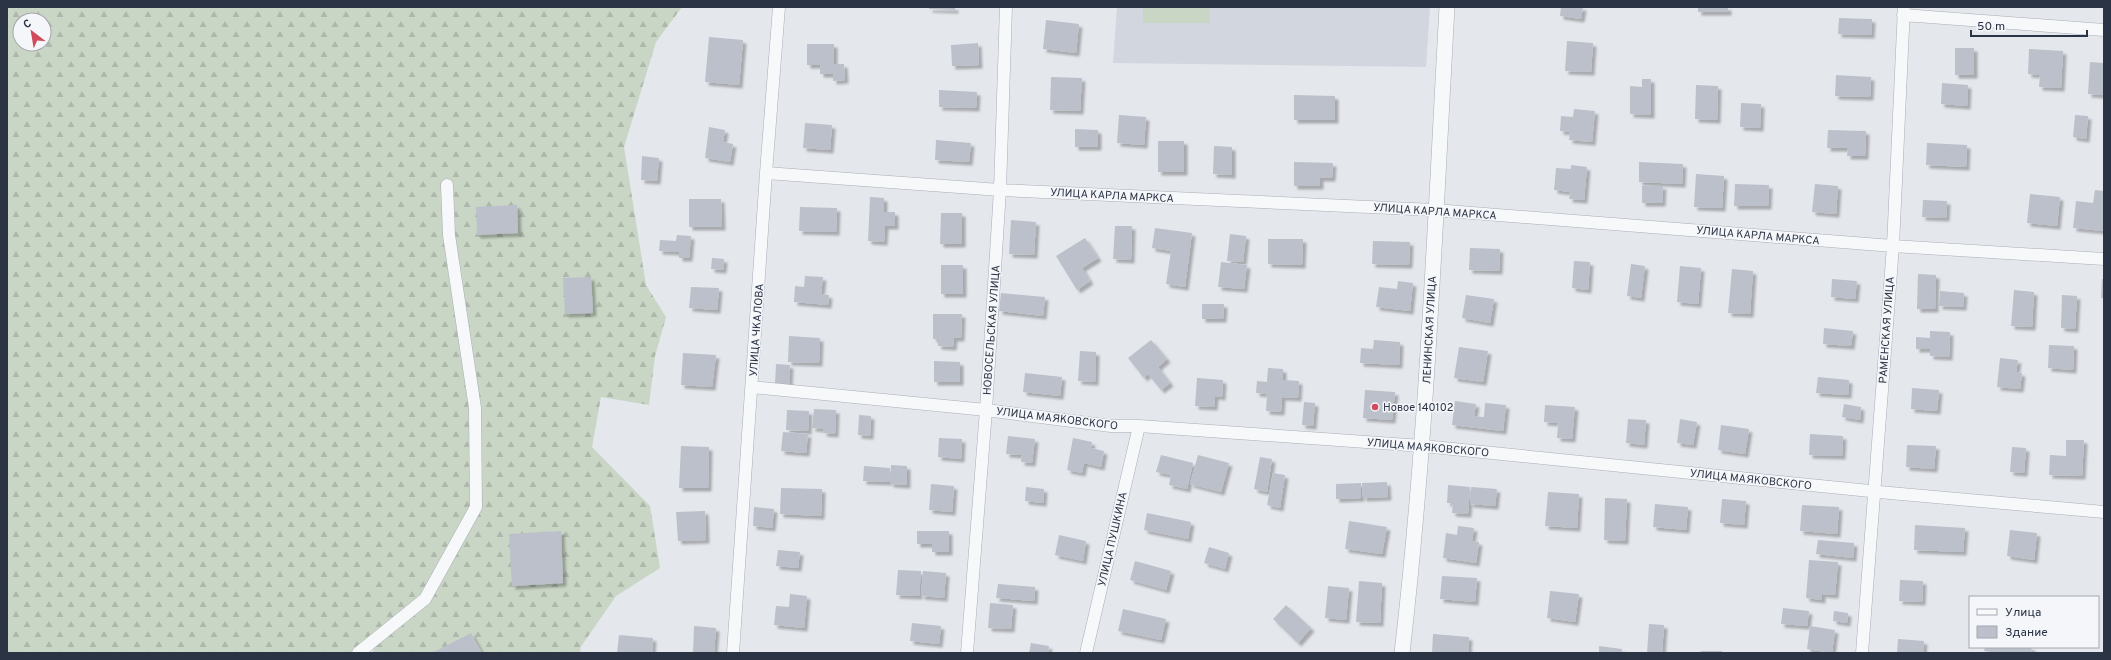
<svg xmlns="http://www.w3.org/2000/svg" width="2111" height="660" viewBox="0 0 2111 660" font-family="Overpass,sans-serif">
<defs>
<pattern id="forest-firs" width="22" height="20" patternUnits="userSpaceOnUse"><rect width="22" height="20" fill="#c9d6c5"/><path d="M5 1l3.5 6h-7zM16 11l3.5 6h-7z" fill="#adb8ab"/></pattern>
<filter id="shadow"><feDropShadow dx="3.5" dy="3.5" stdDeviation="1" flood-color="#0004"/></filter>
</defs>
<rect width="100%" height="100%" fill="#e4e7ec"/>
<!-- built -->
<path fill="#d2d6de" d="M1117 7H1430L1426 67 1113 63Z"/>
<!-- green -->
<path fill="#c9d6c5" d="M1143 7H1210V23H1143Z"/>
<!-- forest -->
<path fill="url(#forest-firs)" fill-rule="evenodd" d="M7 7H682L656 42 624 147 646 285 666 317 655 356 649 405 601 397 592 447 650 506 660 568 616 596 580 648 581 653H373L374 647 362 653H7ZM20 20H44V44H20Z"/>
<!-- building -->
<path fill="#bbc0ca" filter="url(#shadow)" d="M929 7H955V10L929 9Z
M1561 7H1583L1581 19 1560 16Z
M1698 7H1728V12H1698Z
M1839 18 1872 19 1871 35 1838 34Z
M1046 20 1079 24 1076 53 1043 49Z
M709 37 743 40 739 85 705 82Z
M1567 41 1593 43 1591 72 1565 71Z
M978 43 979 65 952 66 951 45Z
M807 44H834V64H844L845 80 833 81V74H820V65H807Z
M1955 48H1974V75H1955Z
M2029 49 2063 51 2061 88 2039 87 2040 75 2028 74Z
M2090 62 2104 63V95L2088 94Z
M1836 75 1871 77 1870 97 1835 96Z
M1051 77 1082 78 1080 111 1050 110Z
M1642 79H1651V115L1630 114V86L1642 87Z
M1942 83 1968 85 1967 106 1941 104Z
M1696 85 1718 86 1717 120 1695 119Z
M939 90 977 92 976 108 939 107Z
M1294 95 1335 96V120H1294Z
M1741 103 1761 104 1760 128 1740 127Z
M1574 109 1595 111 1592 142 1569 140 1570 132 1560 131 1561 116 1573 117Z
M1119 115 1146 117 1144 145 1117 143Z
M2075 115 2088 116 2086 139 2073 137Z
M805 123 832 125 830 150 803 148Z
M709 127 725 130 723 142 733 144 730 162 705 158Z
M1075 129 1098 130V147H1075Z
M1828 130 1866 131 1865 156H1847L1848 148H1827Z
M936 140 971 143 969 162 935 160Z
M1158 141H1184V172H1158Z
M1927 143 1967 145 1966 167 1926 165Z
M1214 146 1232 147V175L1213 174Z
M642 156 659 158 657 181 641 180Z
M1294 162 1333 163 1332 178H1320V186H1294Z
M1639 162 1683 164 1682 184 1639 182Z
M1571 165 1587 167 1584 200 1569 199 1570 192 1554 190 1556 168 1571 169Z
M1696 174 1724 176 1722 208 1694 207Z
M1735 184 1769 185 1768 206H1734Z
M1815 184 1838 186 1836 214 1812 212Z
M1642 186H1663L1662 203H1642Z
M2095 190 2104 191V231L2073 228 2076 201 2093 203Z
M2030 194 2060 197 2057 226 2027 223Z
M870 197 884 198V212H895V226H885L884 242 868 241Z
M689 199H721L722 227H689Z
M1923 200 1947 201 1946 218 1922 217Z
M517 205 518 233 477 235 476 207Z
M800 207 837 208 836 232 799 231Z
M941 213H962V244H940Z
M1011 220 1036 222 1034 255 1009 254Z
M1115 226H1132L1131 260 1113 259Z
M1155 228 1192 233 1185 287 1166 284 1171 251 1152 248Z
M1230 234 1246 236 1243 262 1227 261Z
M677 235 691 236 689 258H679V252L659 251 660 240 676 241Z
M1085 238 1098 258 1082 268 1090 281 1077 290 1056 256Z
M1268 239H1303L1302 265 1268 264Z
M1373 241 1410 242 1409 265 1372 264Z
M1470 248 1500 249 1499 271 1469 270Z
M712 258 724 259 723 270 711 269Z
M1574 261 1590 262 1588 290 1572 288Z
M1221 262 1247 265 1244 289 1218 287Z
M1631 264 1645 266 1641 298 1627 296Z
M941 265H963V294H941Z
M1680 266 1701 268 1698 304 1677 302Z
M1732 269 1753 271 1750 314 1728 313Z
M1918 274 1936 275 1935 309H1917Z
M805 276 823 277 821 294 829 295 828 305 794 302 795 286 804 287Z
M591 277 593 313 565 314 563 278Z
M1832 279 1857 281 1855 299 1831 297Z
M2102 279H2104V298H2101Z
M1398 281 1413 283 1410 311 1376 307 1379 287 1397 289Z
M691 287 719 288 717 310 689 308Z
M2014 290 2034 292 2032 327 2011 326Z
M1940 291 1964 293 1963 307 1939 306Z
M1001 293 1045 297 1043 316 999 311Z
M1466 295 1494 299 1490 323 1462 318Z
M2062 295 2077 296 2075 329 2061 328Z
M1202 304H1224L1223 319H1202Z
M933 314H962L961 338H954L953 347 938 346V339H933Z
M1824 328 1853 331 1851 346 1823 344Z
M1930 331 1950 332 1949 357 1930 356V349H1916V337L1930 338Z
M789 336 820 338 819 363 788 362Z
M1151 340 1167 359 1158 367 1170 383 1161 390 1148 374 1144 378 1128 358Z
M1374 340 1400 342 1399 365 1360 363 1361 348 1373 349Z
M2049 345 2074 346 2073 370 2048 368Z
M1459 347 1488 351 1483 382 1454 378Z
M1080 351 1096 352 1095 382 1078 381Z
M683 353 716 355 712 387 681 385Z
M2000 358 2018 360 2016 372 2022 373 2020 389 1997 387Z
M934 361 960 362V382H934Z
M776 364 790 365 789 385 775 384Z
M1268 368 1283 369V380L1299 381 1298 398 1282 397 1281 412 1266 411 1267 394 1256 393 1257 381 1267 382Z
M1025 373 1062 377 1060 396 1023 392Z
M1818 377 1849 380 1848 395 1816 393Z
M1197 378 1223 380 1222 397 1215 396 1214 407 1195 406Z
M1912 388 1939 390 1937 411 1911 409Z
M1365 390 1395 392 1392 420 1363 418Z
M1455 401 1476 404 1474 416 1484 417 1485 403 1506 405 1503 431 1452 425Z
M1304 402 1315 403 1313 426 1302 425Z
M1844 404 1861 407 1860 420 1842 417Z
M1545 405 1575 407 1572 439 1557 438 1558 423 1544 422Z
M814 409 836 410 835 434 823 433 824 429 812 428Z
M787 410 809 411 808 431 786 430Z
M859 415 871 416 870 436 858 435Z
M1628 419 1646 420 1644 445 1626 443Z
M1680 419 1697 422 1693 445 1677 443Z
M1721 425 1749 429 1745 454 1718 450Z
M783 432 808 434 806 453 781 451Z
M1810 434 1843 436 1842 456 1809 455Z
M1008 436 1035 439 1032 463 1021 462 1022 455 1006 454Z
M939 438 962 439 961 459 938 457Z
M1073 438 1092 442 1091 448 1104 451 1101 467 1084 463 1082 473 1067 470Z
M2066 440H2084L2082 476 2049 475 2050 455 2066 456Z
M1907 445 1936 446 1934 469 1906 467Z
M681 446 709 447 708 488H679Z
M2012 447 2026 448 2024 473 2010 472Z
M1161 455 1193 463 1187 489 1169 485 1171 475 1156 472Z
M1198 455 1229 463 1221 492 1190 484Z
M1260 457 1272 459 1267 492 1254 489Z
M891 465 907 466V485L890 484Z
M864 466 890 468 889 482 863 481Z
M1273 473 1285 475 1280 508 1267 505Z
M1387 482 1388 497 1363 498 1362 483Z
M1361 483V498L1336 499V484Z
M931 484 954 486 952 512 929 510Z
M1448 485 1470 487 1468 514 1452 513 1453 503H1447Z
M1026 487 1044 489 1043 503 1025 501Z
M1471 487 1497 489 1495 506 1470 504Z
M781 488 822 489 821 516 780 514Z
M1548 492 1579 494 1577 528 1545 526Z
M1605 498 1627 499 1625 541 1604 540Z
M1722 499 1746 501 1744 525 1720 523Z
M1655 504 1688 507 1686 530 1653 527Z
M1802 505 1839 507 1837 534 1800 531Z
M754 507 774 509 772 528 753 526Z
M705 511 706 540 678 541 676 512Z
M1147 513 1191 522 1188 539 1144 530Z
M1349 521 1387 527 1382 554 1345 549Z
M1915 525 1965 528 1963 552 1914 550Z
M1458 526 1474 528 1472 541 1479 542 1476 563 1443 558 1446 533 1457 535Z
M2010 530 2037 533 2034 560 2007 556Z
M561 531 563 583 512 586 509 534Z
M917 531H949V552H932V544H917Z
M1059 535 1086 541 1083 561 1055 555Z
M1818 540 1854 543 1853 558 1816 554Z
M1209 547 1229 553 1225 569 1204 563Z
M778 550 800 552 798 568 776 566Z
M1809 560 1838 562 1835 595 1822 594V600L1806 598Z
M1135 561 1171 571 1166 590 1130 580Z
M898 570 921 571 919 596 896 595Z
M923 571 946 573 944 598 921 596Z
M1442 576 1477 578 1475 602 1440 599Z
M1900 580 1923 581 1922 602 1899 601Z
M1359 581 1382 583 1380 623 1356 622Z
M998 584 1035 587 1034 601 996 598Z
M1328 586 1349 588 1346 620 1325 618Z
M1550 591 1579 594 1575 622 1547 618Z
M790 594 807 596 804 628 774 625 776 606 789 607Z
M990 603 1013 605 1011 629 988 628Z
M1286 605 1311 628 1298 643 1273 619Z
M1783 608 1809 611 1807 626 1781 624Z
M1123 609 1166 619 1161 640 1118 631Z
M1834 611 1848 613 1847 623 1833 621Z
M912 623 941 626 939 644 910 641Z
M1649 624 1664 625 1662 653H1647Z
M694 626 716 628 714 653H693Z
M1810 626 1835 630 1832 653 1807 649Z
M471 633 482 653H432Z
M1433 634 1469 637 1468 653H1432Z
M619 635 653 638 652 653H617Z
M1898 639 1924 641 1923 653H1897Z
M1031 643 1049 646 1048 653H1029Z
M1599 646 1622 649 1621 653H1599Z
M1985 647H2032L2031 653H1999L1984 651Z
M1701 651H1722V653H1701Z"/>
<g fill="none" stroke-linecap="round" stroke-linejoin="round">
<defs>
<path id="minor" d="M1903 15 2104 30
M766 173 1000 190 1435 210 1893 246 2104 259
M752 387 986 410 1111 426H1139L1423 446 1890 493 2104 512
M358 653 425 599 476 507 475 408 449 235 447 185
M733 653 766 173 779 7
M967 653 986 410 1000 190 1006 7
M1086 653 1139 426
M1862 653 1893 246 1904 7"/>
<path id="tertiary" d="M1402 653C1427 438 1435 223 1447 7"/>
</defs>
<!-- minor casing -->
<use href="#minor" stroke="#a9aeb7" stroke-width="13"/>
<!-- tertiary casing -->
<use href="#tertiary" stroke="#a9aeb7" stroke-width="16"/>
<!-- minor -->
<use href="#minor" stroke="#f7f8fa" stroke-width="12"/>
<!-- tertiary -->
<use href="#tertiary" stroke="#f7f8fa" stroke-width="15"/>
</g>
<!-- markers -->
<circle fill="#d1495b" stroke="#f4f6f9" stroke-width="1.5" cx="1375" cy="407" r="4"/>
<g text-anchor="middle" stroke-width="3" stroke-linejoin="round" paint-order="stroke">
<!-- street labels -->
<g font-size="11" fill="#2b3445" stroke="#f4f6f9">
<text transform="translate(1112 195) rotate(3)" y="4">УЛИЦА КАРЛА МАРКСА</text>
<text transform="translate(1435 211) rotate(4)" y="4">УЛИЦА КАРЛА МАРКСА</text>
<text transform="translate(1758 235) rotate(5)" y="4">УЛИЦА КАРЛА МАРКСА</text>
<text transform="translate(756 330) rotate(-86)" y="4">УЛИЦА ЧКАЛОВА</text>
<text transform="translate(991 330) rotate(-86)" y="4">НОВОСЕЛЬСКАЯ УЛИЦА</text>
<text transform="translate(1429 330) rotate(-87)" y="4">ЛЕНИНСКАЯ УЛИЦА</text>
<text transform="translate(1886 330) rotate(-86)" y="4">РАМЕНСКАЯ УЛИЦА</text>
<text transform="translate(1057 418) rotate(7)" y="4">УЛИЦА МАЯКОВСКОГО</text>
<text transform="translate(1428 447) rotate(5)" y="4">УЛИЦА МАЯКОВСКОГО</text>
<text transform="translate(1751 479) rotate(6)" y="4">УЛИЦА МАЯКОВСКОГО</text>
<text transform="translate(1112 539) rotate(-77)" y="4">УЛИЦА ПУШКИНА</text>
</g>
<!-- poi labels -->
<g font-size="11" fill="#2b3445" stroke="#f4f6f9" text-anchor="start">
<text x="1383" y="411">Новое 140102</text>
</g>
</g>
<!-- border -->
<rect width="2111" height="660" fill="none" stroke="#2b3445" stroke-width="16"/>
<!-- legend -->
<rect x="1969" y="596" width="130" height="52" fill="#f4f6f9" stroke="#a4a8b1"/>
<rect x="1977" y="609" width="20" height="6" fill="#f7f8fa" stroke="#a4a8b1"/>
<text x="2005" y="616" font-size="12" fill="#2b3445">Улица</text>
<rect x="1977" y="626" width="20" height="12" fill="#bbc0ca" stroke="#a4a8b1"/>
<text x="2005" y="636" font-size="12" fill="#2b3445">Здание</text>
<!-- north arrow -->
<g transform="translate(32 32) rotate(329)"><circle r="19" fill="#f4f6f9" stroke="#a4a8b1"/>
<path d="M0-3L7 15L0 10L-7 15Z" fill="#d1495b"/>
<text y="-6" font-size="11" font-weight="bold" text-anchor="middle" fill="#2b3445">С</text>
</g>
<!-- scale -->
<path d="M1971 30v6h116v-6" fill="none" stroke="#2b3445" stroke-width="2"/>
<text x="1977" y="30" font-size="12" fill="#2b3445" stroke="#f4f6f9" stroke-width="3" paint-order="stroke">50 m</text>
</svg>
